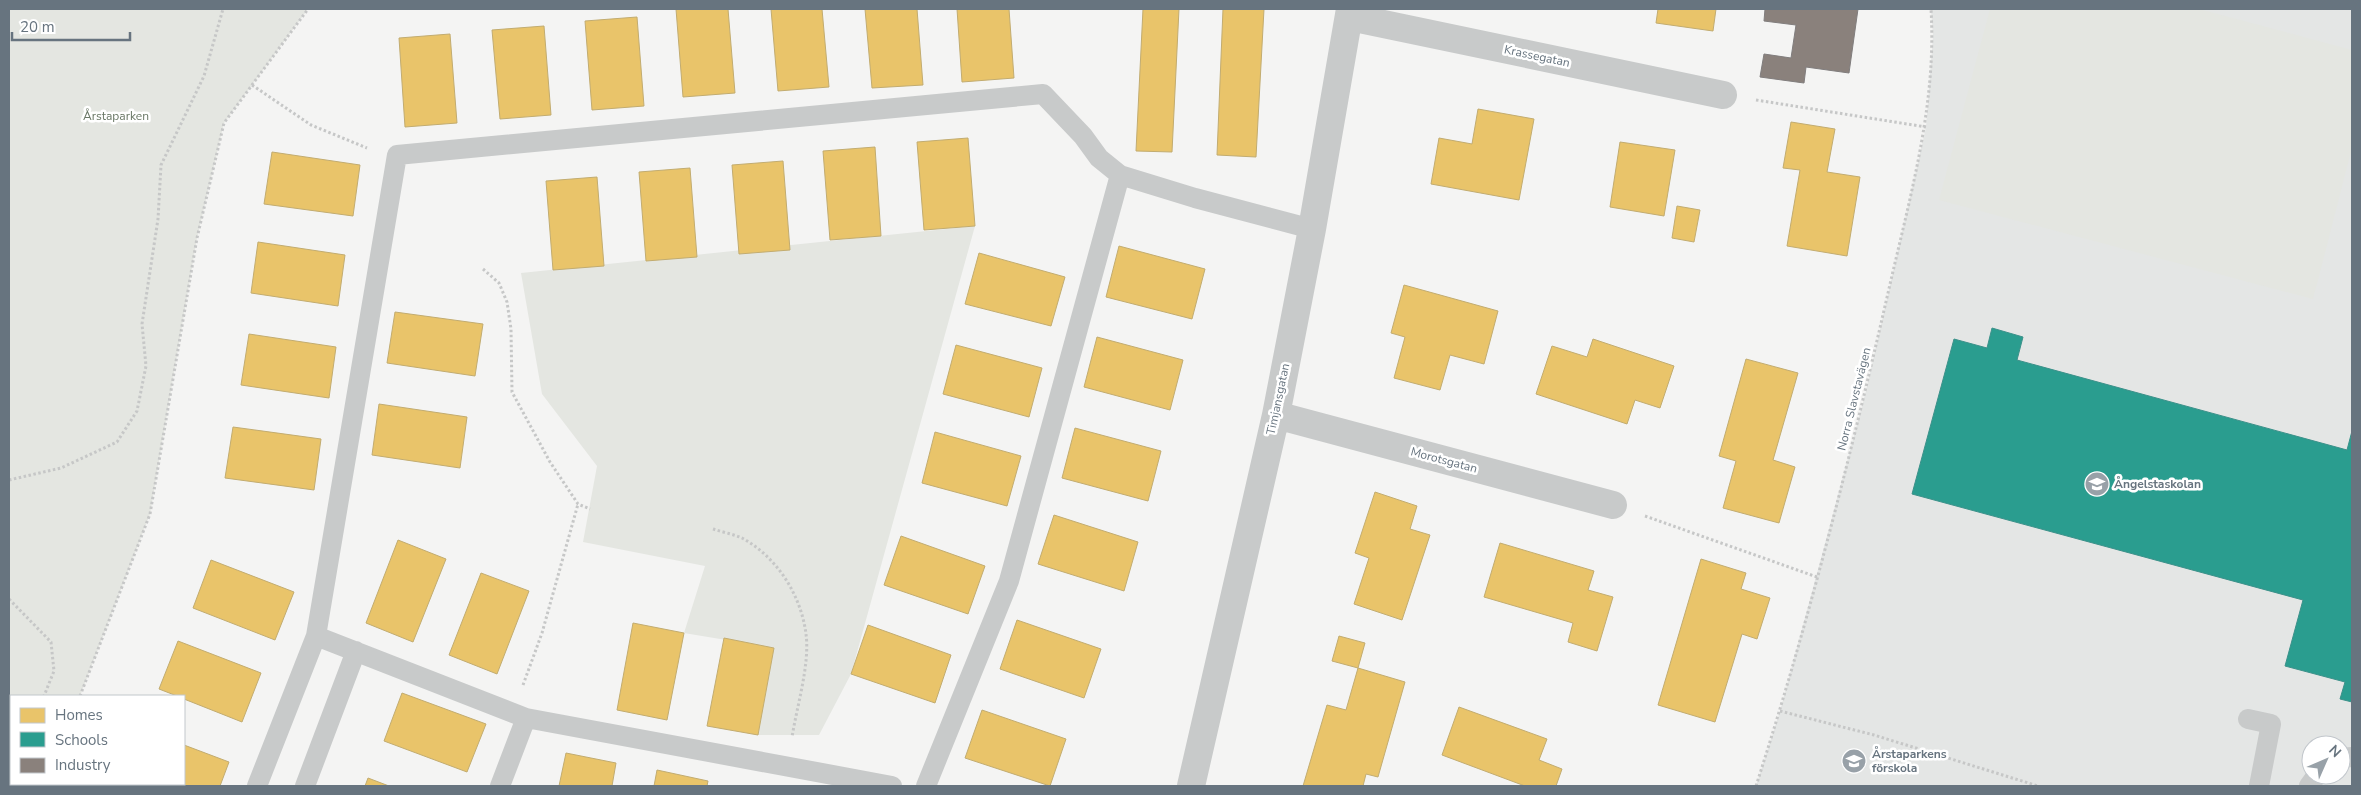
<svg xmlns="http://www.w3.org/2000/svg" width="2361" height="795" viewBox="0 0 2361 795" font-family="'Nunito Sans',sans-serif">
<rect width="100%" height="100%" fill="#f4f4f3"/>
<!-- built -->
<path fill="#e4e6e5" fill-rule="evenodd" d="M1931 9H2352V786H1756L1780 711 1866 391 1926 127 1933 36ZM2311 745H2341V775H2311Z"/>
<!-- green -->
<path fill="#e4e6e1" d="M9 9H308L224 123 197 238 150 514 80 696H11V784H46L45 786H9Z
M1990 9H2199L2352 50V148L2313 299 1939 200Z
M975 226 851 674 819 735H758L774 648 684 633 705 566 583 542 597 466 542 394 521 273Z"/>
<!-- homes -->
<path fill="#e9c46a" stroke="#c2ac70" d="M676 9H728L735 93 683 97Z
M771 9H822L829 87 778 91Z
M865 9H917L923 85 872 88Z
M957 9H1009L1014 78 962 82Z
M1143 9H1179L1172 152 1136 151Z
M1223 9H1264L1256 157 1217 155Z
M1658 9H1716L1713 31 1656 23Z
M637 17 644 106 592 110 585 21Z
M544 26 551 115 500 119 492 30Z
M450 34 457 123 405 127 399 38Z
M1478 109 1534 119 1519 200 1431 184 1439 138 1472 144Z
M1791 122 1835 129 1827 172 1860 177 1847 256 1787 246 1800 170 1783 168Z
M968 138 975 226 924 230 917 142Z
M1620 142 1675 150 1664 216 1610 207Z
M875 147 881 236 830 240 823 151Z
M272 152 360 165 353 216 264 204Z
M783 161 790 250 739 254 732 165Z
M690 168 697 257 646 261 639 172Z
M597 177 604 266 553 270 546 181Z
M1677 206 1700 210 1694 242 1672 238Z
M258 242 345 255 338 306 251 293Z
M1119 246 1205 269 1192 319 1106 297Z
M979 253 1065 277 1051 326 965 304Z
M1404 285 1498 311 1484 364 1450 355 1440 390 1394 378 1405 337 1391 333Z
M395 312 483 324 475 376 387 363Z
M249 334 336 347 329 398 241 385Z
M1097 337 1183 360 1170 410 1084 387Z
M1593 339 1674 366 1660 408 1635 400 1627 424 1536 394 1552 346 1587 357Z
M956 345 1042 368 1029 417 943 394Z
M1746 359 1798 373 1773 460 1795 467 1779 523 1723 508 1736 461 1719 456Z
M379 404 467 417 460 468 372 455Z
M233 427 321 439 314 490 225 478Z
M1075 428 1161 451 1148 501 1062 478Z
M935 432 1021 456 1007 506 922 483Z
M1375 492 1417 506 1410 529 1430 535 1402 620 1354 604 1369 558 1355 553Z
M1054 515 1138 542 1124 591 1038 564Z
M901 536 985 566 968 614 884 585Z
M398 540 446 559 413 642 366 623Z
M1500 543 1594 571 1588 590 1613 597 1597 651 1568 642 1573 623 1484 597Z
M1701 559 1746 573 1741 589 1770 598 1757 639 1742 634 1715 722 1658 705Z
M211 560 294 592 275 640 193 608Z
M481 573 529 591 497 674 449 655Z
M1017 620 1101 649 1084 698 1000 669Z
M633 623 684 633 667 720 617 710Z
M868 625 951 655 935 703 851 674Z
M1339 636 1365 643 1358 668 1332 661Z
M724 638 774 648 758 735 707 726Z
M178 641 261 673 242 722 184 699V696H177L159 689Z
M1358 668 1405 682 1378 777 1366 774 1363 786H1303L1327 705 1346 710Z
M402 693 486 724 467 772 384 741Z
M1459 707 1547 739 1539 760 1562 769 1556 786H1525L1442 755Z
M982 710 1066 739 1050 786 965 758Z
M184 745 229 762 220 786H148L141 784H184Z
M566 753 616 763 612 786H559Z
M657 770 708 781 707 786H654Z
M368 778 389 786H365Z"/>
<!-- schools -->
<path fill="#2a9d8f" stroke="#3c918a" d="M1992 328 2023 337 2017 360 2347 450 2352 431V702L2340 699 2345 682 2285 666 2303 600 1912 494 1954 339 1987 348Z"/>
<!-- industry -->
<path fill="#8a817c" stroke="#807d7d" d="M1765 9H1858L1849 73 1806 67 1804 83 1760 77 1764 54 1791 58 1796 25 1764 21Z"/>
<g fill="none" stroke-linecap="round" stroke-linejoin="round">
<!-- path -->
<path stroke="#c6c7c7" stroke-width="3" stroke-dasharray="2.5 2.5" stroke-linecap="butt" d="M252 85 311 125 367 148
M1756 100 1926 127
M483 269 499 283 507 302 511 329 512 392 550 462 578 504 590 509
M9 480 61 468 117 442 137 411 146 366 142 324 158 219 161 165 204 76 223 9
M1645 516 1817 577
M713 529C722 532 733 534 742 538 777 557 801 595 806 634 810 664 797 706 792 737
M9 599 51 642 54 671 44 696
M523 685 542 633 578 504
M80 696 150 514 197 238 224 123 308 9
M1780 711 1874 735 2038 786
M9 782 11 776
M45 786 46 784
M1756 786C1808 624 1850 459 1888 293 1909 200 1937 106 1931 9"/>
<!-- lane -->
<path stroke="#c8caca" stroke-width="20" d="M316 636 526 718 892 786
M2248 719 2271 724 2259 786
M2341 758 2352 757
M257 786 316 636 397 155 1043 94 1083 136 1099 158 1120 175 1195 198 1312 229
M305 786 356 651
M500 786 526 718
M926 786 1009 581 1120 175
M2309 786 2317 775"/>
<!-- street -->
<path stroke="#c8caca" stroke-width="28" d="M1350 17 1723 95
M1276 415 1613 505
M1191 786 1276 415 1312 229 1350 9"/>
</g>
<!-- icons -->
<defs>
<symbol id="school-disc" viewBox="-11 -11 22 22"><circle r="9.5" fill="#98a1a8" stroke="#fff"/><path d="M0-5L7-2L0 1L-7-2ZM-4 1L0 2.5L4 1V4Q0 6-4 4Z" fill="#fff"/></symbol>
</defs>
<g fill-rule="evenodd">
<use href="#school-disc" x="2083" y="470" width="28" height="28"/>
<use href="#school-disc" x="1840" y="747" width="28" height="28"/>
</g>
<g text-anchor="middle" stroke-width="5" stroke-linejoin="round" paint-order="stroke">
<!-- street labels -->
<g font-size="12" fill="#67747f" stroke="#fff">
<text transform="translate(1537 56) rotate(12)" y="4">Krassegatan</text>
<text transform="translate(1278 399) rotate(-78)" y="4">Timjansgatan</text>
<text transform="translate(1854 399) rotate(-76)" y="4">Norra Slavstavägen</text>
<text transform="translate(1444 460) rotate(15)" y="4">Morotsgatan</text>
</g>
<!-- park labels -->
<g font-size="12" fill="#697765" stroke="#fff">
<text x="116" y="120">Årstaparken</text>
</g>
<!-- poi labels -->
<g font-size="12" font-weight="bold" fill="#67747f" stroke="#fff" text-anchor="start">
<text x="2114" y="488">Ångelstaskolan</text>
<text x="1872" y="758">Årstaparkens<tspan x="1872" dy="14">förskola</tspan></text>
</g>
</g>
<!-- border -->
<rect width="2361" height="795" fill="none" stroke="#67747f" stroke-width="20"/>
<!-- legend -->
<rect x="10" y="695" width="175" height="90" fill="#ffffff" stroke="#c2c7cc"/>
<rect x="20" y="708" width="25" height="15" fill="#e9c46a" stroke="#c2c7cc"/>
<text x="55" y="720" font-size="15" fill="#67747f">Homes</text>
<rect x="20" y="732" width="25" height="15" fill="#2a9d8f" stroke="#c2c7cc"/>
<text x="55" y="745" font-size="15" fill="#67747f">Schools</text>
<rect x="20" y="758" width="25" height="15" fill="#8a817c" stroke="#c2c7cc"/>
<text x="55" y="770" font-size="15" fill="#67747f">Industry</text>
<!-- north arrow -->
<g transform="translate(2326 760) rotate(45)"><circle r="24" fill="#ffffff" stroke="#c2c7cc"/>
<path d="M0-4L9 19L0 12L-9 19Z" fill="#98a1a8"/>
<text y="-8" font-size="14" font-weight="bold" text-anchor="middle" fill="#67747f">N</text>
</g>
<!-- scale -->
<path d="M12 32v8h118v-8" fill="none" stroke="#67747f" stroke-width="2.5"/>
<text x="20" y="32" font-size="15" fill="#67747f" stroke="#ffffff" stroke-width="4" paint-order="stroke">20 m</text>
</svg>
